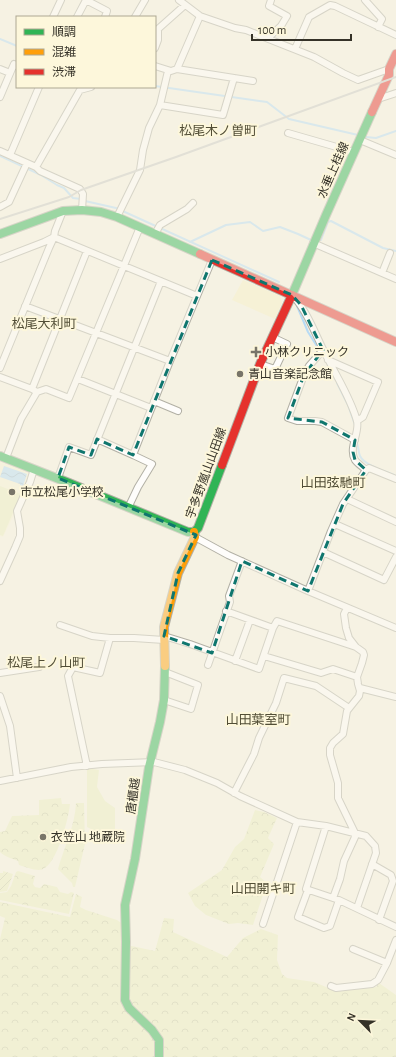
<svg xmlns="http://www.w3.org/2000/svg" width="396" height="1057" viewBox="0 0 396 1057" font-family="'Alegreya Sans','Noto Sans JP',sans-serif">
<defs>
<pattern id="forest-crowns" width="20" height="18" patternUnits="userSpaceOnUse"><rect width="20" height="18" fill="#eceec2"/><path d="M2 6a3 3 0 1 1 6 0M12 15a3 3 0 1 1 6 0" fill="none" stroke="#cbcda7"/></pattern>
<pattern id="garden-furrows" width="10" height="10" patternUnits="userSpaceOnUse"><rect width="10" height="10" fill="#eceec2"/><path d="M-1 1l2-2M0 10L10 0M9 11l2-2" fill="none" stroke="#cbcda7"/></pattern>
<pattern id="water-waves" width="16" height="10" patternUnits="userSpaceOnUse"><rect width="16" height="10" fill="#b7dbf5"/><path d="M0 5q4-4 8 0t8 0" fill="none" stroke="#9ebcd2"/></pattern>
</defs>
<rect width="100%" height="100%" fill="#f5f2e3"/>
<!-- built -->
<path fill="#f6f1d6" d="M243 280 280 296 282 303 275 319 232 300Z
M0 460 30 471V473L16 511 3 537 0 536Z"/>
<!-- grass -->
<path fill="#eceec2" d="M0 486 21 494 3 536 0 535Z
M87 768 99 770 97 787 105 801 115 808V839L99 833 87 827Z"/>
<!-- forest -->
<path fill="url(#forest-crowns)" d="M61 798 62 804H70C69 817 57 864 43 869 37 872 26 867 19 865L18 861C11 858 5 857 0 852V832L5 831 12 816 39 815V800Z
M76 803H84L85 844 75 887H73L72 883 58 869C64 847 75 826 76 803Z
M255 810 264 812 277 818 268 838 274 844 260 877 267 883 253 925 238 923 229 924 206 915 195 906 188 893 222 870 235 847 244 839Z
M18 871 35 876 33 884 35 887 40 888 44 884 57 887 60 892 68 894 71 892 74 893 69 914 0 900V893L7 892 11 886 16 872Z
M76 894 82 897 80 907 86 910 117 920 126 926 127 945 155 951 164 918 174 919 173 932 227 957 243 938 261 929 278 935 277 960 282 974 287 978 314 982 336 991 376 987 379 983 396 995V1057H0V939L5 918 0 916V902L70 917Z"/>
<!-- garden -->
<path fill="url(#garden-furrows)" d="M3 871 13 874 7 891 0 892V873H3Z"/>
<!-- water -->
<path fill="url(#water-waves)" d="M4 466 27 474 23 486 20 485V484L0 477Z"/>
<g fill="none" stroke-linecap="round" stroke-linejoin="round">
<!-- stream -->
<path stroke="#b7dbf5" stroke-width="2" d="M0 39 17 46
M155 86 267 102 289 119 358 135
M366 137 376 138 396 131
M0 156 41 175 57 185 64 188 73 198 81 199
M85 201 116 208 279 282
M321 240 328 222 331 221 383 248 396 251
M190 242 226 225 250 222 263 231 280 227 298 234 311 240
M297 306 308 332 325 359
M337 383 348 405 355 425
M356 441C359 446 358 451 360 456 365 466 386 471 396 476"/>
<defs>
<path id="street" d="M86 0 107 11 105 17
M179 0 200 16 235 28 246 30 314 57 343 73 358 80 389 69
M365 0 382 19 378 27
M53 17 61 0
M77 17 86 0
M135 17 145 0
M268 38 281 26 287 16 269 6 271 0
M155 48 158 40V29L185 5
M295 49 309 17 330 5 335 6 396 35
M155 66 171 71 177 69 253 81
M0 69 10 73
M177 69 200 16
M0 97 14 64 17 66
M378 99 396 93
M160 105 223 115 234 78
M288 133 354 152
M360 140 396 155
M0 151 36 167 40 171 80 189 83 194 82 210
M10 155 39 87
M36 167 80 90 91 87
M0 207 9 202 27 163
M117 217 140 170 143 150 149 128 160 105 168 71
M155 234 160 225 187 209 193 203
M313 243 396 279
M0 259 44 242 54 237 197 296
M382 273 390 253
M294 297C309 314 317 339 328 359 338 379 351 399 357 421 360 433 348 448 355 460 358 464 363 467 366 470
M25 306 170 361
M323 350 309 366 304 375 288 418 297 421H315L322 422 355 440
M328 360 378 382 363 417 357 421
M260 364 275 369 287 344 272 337
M0 368 49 248 54 237 55 231 63 211
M0 377 32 389 37 392 46 389 69 398 140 227
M78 379 151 408
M32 389 87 251
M154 401 178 411
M97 439 133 455 170 361 212 260
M6 458 21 419 37 392
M58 478 69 447 91 455 161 281
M347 499 396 522
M128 508 138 487 152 464 133 455
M335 524 396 551
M195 537 228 555 308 591 396 628
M323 552 384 580 396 557
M0 581 15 548 20 536V528L17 511 30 482 34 469
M308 591 331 531 343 504 366 470 369 468 396 479
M226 611 273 628
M60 625 92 636 110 638H134L164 640
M164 636 190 644 259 669 273 628 277 621 356 647
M264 656 321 673 333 669 357 677
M235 661 250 620
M208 665 230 602 229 596 242 561
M0 673 39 667
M360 688 396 697
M0 696 10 726 17 778
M164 700 191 709 198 685 165 672
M87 766 68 676 73 667 100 673 110 638
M0 781 71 767 102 764 154 762 185 770 217 783 240 796 297 822 326 826 366 836 375 846 376 853 357 908
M234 793 254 754 259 738 276 703 284 678 316 686 349 708
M326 826 306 889 339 900 396 927
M372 864 391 875 393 881 379 920
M308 890 298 917 324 928 330 926 339 900
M333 898 340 879 344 861 355 837V833L338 798V783L330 755V748L333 743 343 734 347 711 359 696 360 691 358 684 357 677 362 663 364 655 363 652 356 647 349 638 346 628 344 614 347 608
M263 924 297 822
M353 949 387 963
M331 986 336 988 372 984 378 980 387 963 396 940"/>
<path id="fast" d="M0 234 63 211 82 210 101 212 117 217 200 254
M292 295 326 215 372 112
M0 456 69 483 188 532H194L198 528 222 465
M159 1057V1040L152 1030 129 1008 125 1000 126 942 125 905 135 859 149 767 160 722 164 700 165 666"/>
<path id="slow" d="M165 666 164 627 178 573 195 537 194 532"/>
<path id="jam" d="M372 112 389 75V69L396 54
M200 254 396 342
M222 465 260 364 292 295"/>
</defs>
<!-- street casing -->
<use href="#street" stroke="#b2b0a5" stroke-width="8"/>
<!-- fast casing -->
<use href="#fast" stroke="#b2b0a5" stroke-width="10"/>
<!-- slow casing -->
<use href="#slow" stroke="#b2b0a5" stroke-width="10"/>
<!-- jam casing -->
<use href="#jam" stroke="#b2b0a5" stroke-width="10"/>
<!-- street -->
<use href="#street" stroke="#fefdfb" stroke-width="6"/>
<!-- fast -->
<use href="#fast" stroke="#30b455" stroke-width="8"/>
<!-- slow -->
<use href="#slow" stroke="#ff9f0a" stroke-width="8"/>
<!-- jam -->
<use href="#jam" stroke="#e5322d" stroke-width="8"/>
<!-- rail -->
<path stroke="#cacac6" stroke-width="2" d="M0 219 69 197 81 190 176 157 396 77"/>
</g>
<!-- marked area -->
<path d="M0 0H396V1057H0ZM212 260 292 295 301 305 323 350 304 375 288 418 322 422 355 440 353 452 355 460 366 470 343 504 308 591 242 561 212 653 164 636 178 573 196 535 58 478 69 447 91 455 97 439 133 455Z" fill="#f5f2e3" fill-opacity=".55" fill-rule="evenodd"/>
<path fill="none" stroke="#0f766e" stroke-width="3" stroke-dasharray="8 5" stroke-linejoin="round" d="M212 260 292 295 301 305 323 350 304 375 288 418 322 422 355 440 353 452 355 460 366 470 343 504 308 591 242 561 212 653 164 636 178 573 196 535 58 478 69 447 91 455 97 439 133 455Z"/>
<!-- markers -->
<g fill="#787569" stroke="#fdf7db" stroke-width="1.5">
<path d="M254 346h4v4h4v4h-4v4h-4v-4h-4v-4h4z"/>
<circle cx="240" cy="374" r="4"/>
<circle cx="12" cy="492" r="4"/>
<circle cx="43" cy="837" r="4"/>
</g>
<g text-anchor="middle" stroke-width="4" stroke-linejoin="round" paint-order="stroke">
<!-- street labels -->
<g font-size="12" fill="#353228" stroke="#fdf7db">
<text transform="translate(333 170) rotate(-66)" y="4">水垂上桂線</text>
<text transform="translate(206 473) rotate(-70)" y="4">宇多野嵐山山田線</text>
<text transform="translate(133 796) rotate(-82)" y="4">唐櫃越</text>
</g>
<!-- poi labels -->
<g font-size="12" fill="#353228" stroke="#fdf7db" text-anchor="start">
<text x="265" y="356">小林クリニック</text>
<text x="248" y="378">青山音楽記念館</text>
<text x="20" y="496">市立松尾小学校</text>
<text x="51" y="841">衣笠山 地蔵院</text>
</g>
<!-- neighbourhood labels -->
<g font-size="13" fill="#524e36" stroke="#fdf7db">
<text x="218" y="135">松尾木ノ曽町</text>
<text x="44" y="328">松尾大利町</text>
<text x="333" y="487">山田弦馳町</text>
<text x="46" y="667">松尾上ノ山町</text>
<text x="258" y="724">山田葉室町</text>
<text x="263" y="893">山田開キ町</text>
</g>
</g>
<!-- legend -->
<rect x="16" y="16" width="140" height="72" fill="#fdf7db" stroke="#ada893"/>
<rect x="24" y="29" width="20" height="6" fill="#30b455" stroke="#ada893"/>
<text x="52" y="36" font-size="12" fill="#353228">順調</text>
<rect x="24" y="49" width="20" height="6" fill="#ff9f0a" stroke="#ada893"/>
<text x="52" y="56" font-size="12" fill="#353228">混雑</text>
<rect x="24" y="69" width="20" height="6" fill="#e5322d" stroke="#ada893"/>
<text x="52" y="76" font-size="12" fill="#353228">渋滞</text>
<!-- north arrow -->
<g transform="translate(360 1021) rotate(294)" stroke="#fdf7db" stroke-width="3" paint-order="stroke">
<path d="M0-3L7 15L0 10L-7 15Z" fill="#353228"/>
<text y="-6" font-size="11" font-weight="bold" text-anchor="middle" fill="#353228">N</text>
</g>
<!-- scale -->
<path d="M252 34v6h99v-6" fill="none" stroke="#353228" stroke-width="2"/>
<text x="258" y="34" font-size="12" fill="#353228" stroke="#fdf7db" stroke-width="3" paint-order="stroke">100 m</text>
</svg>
